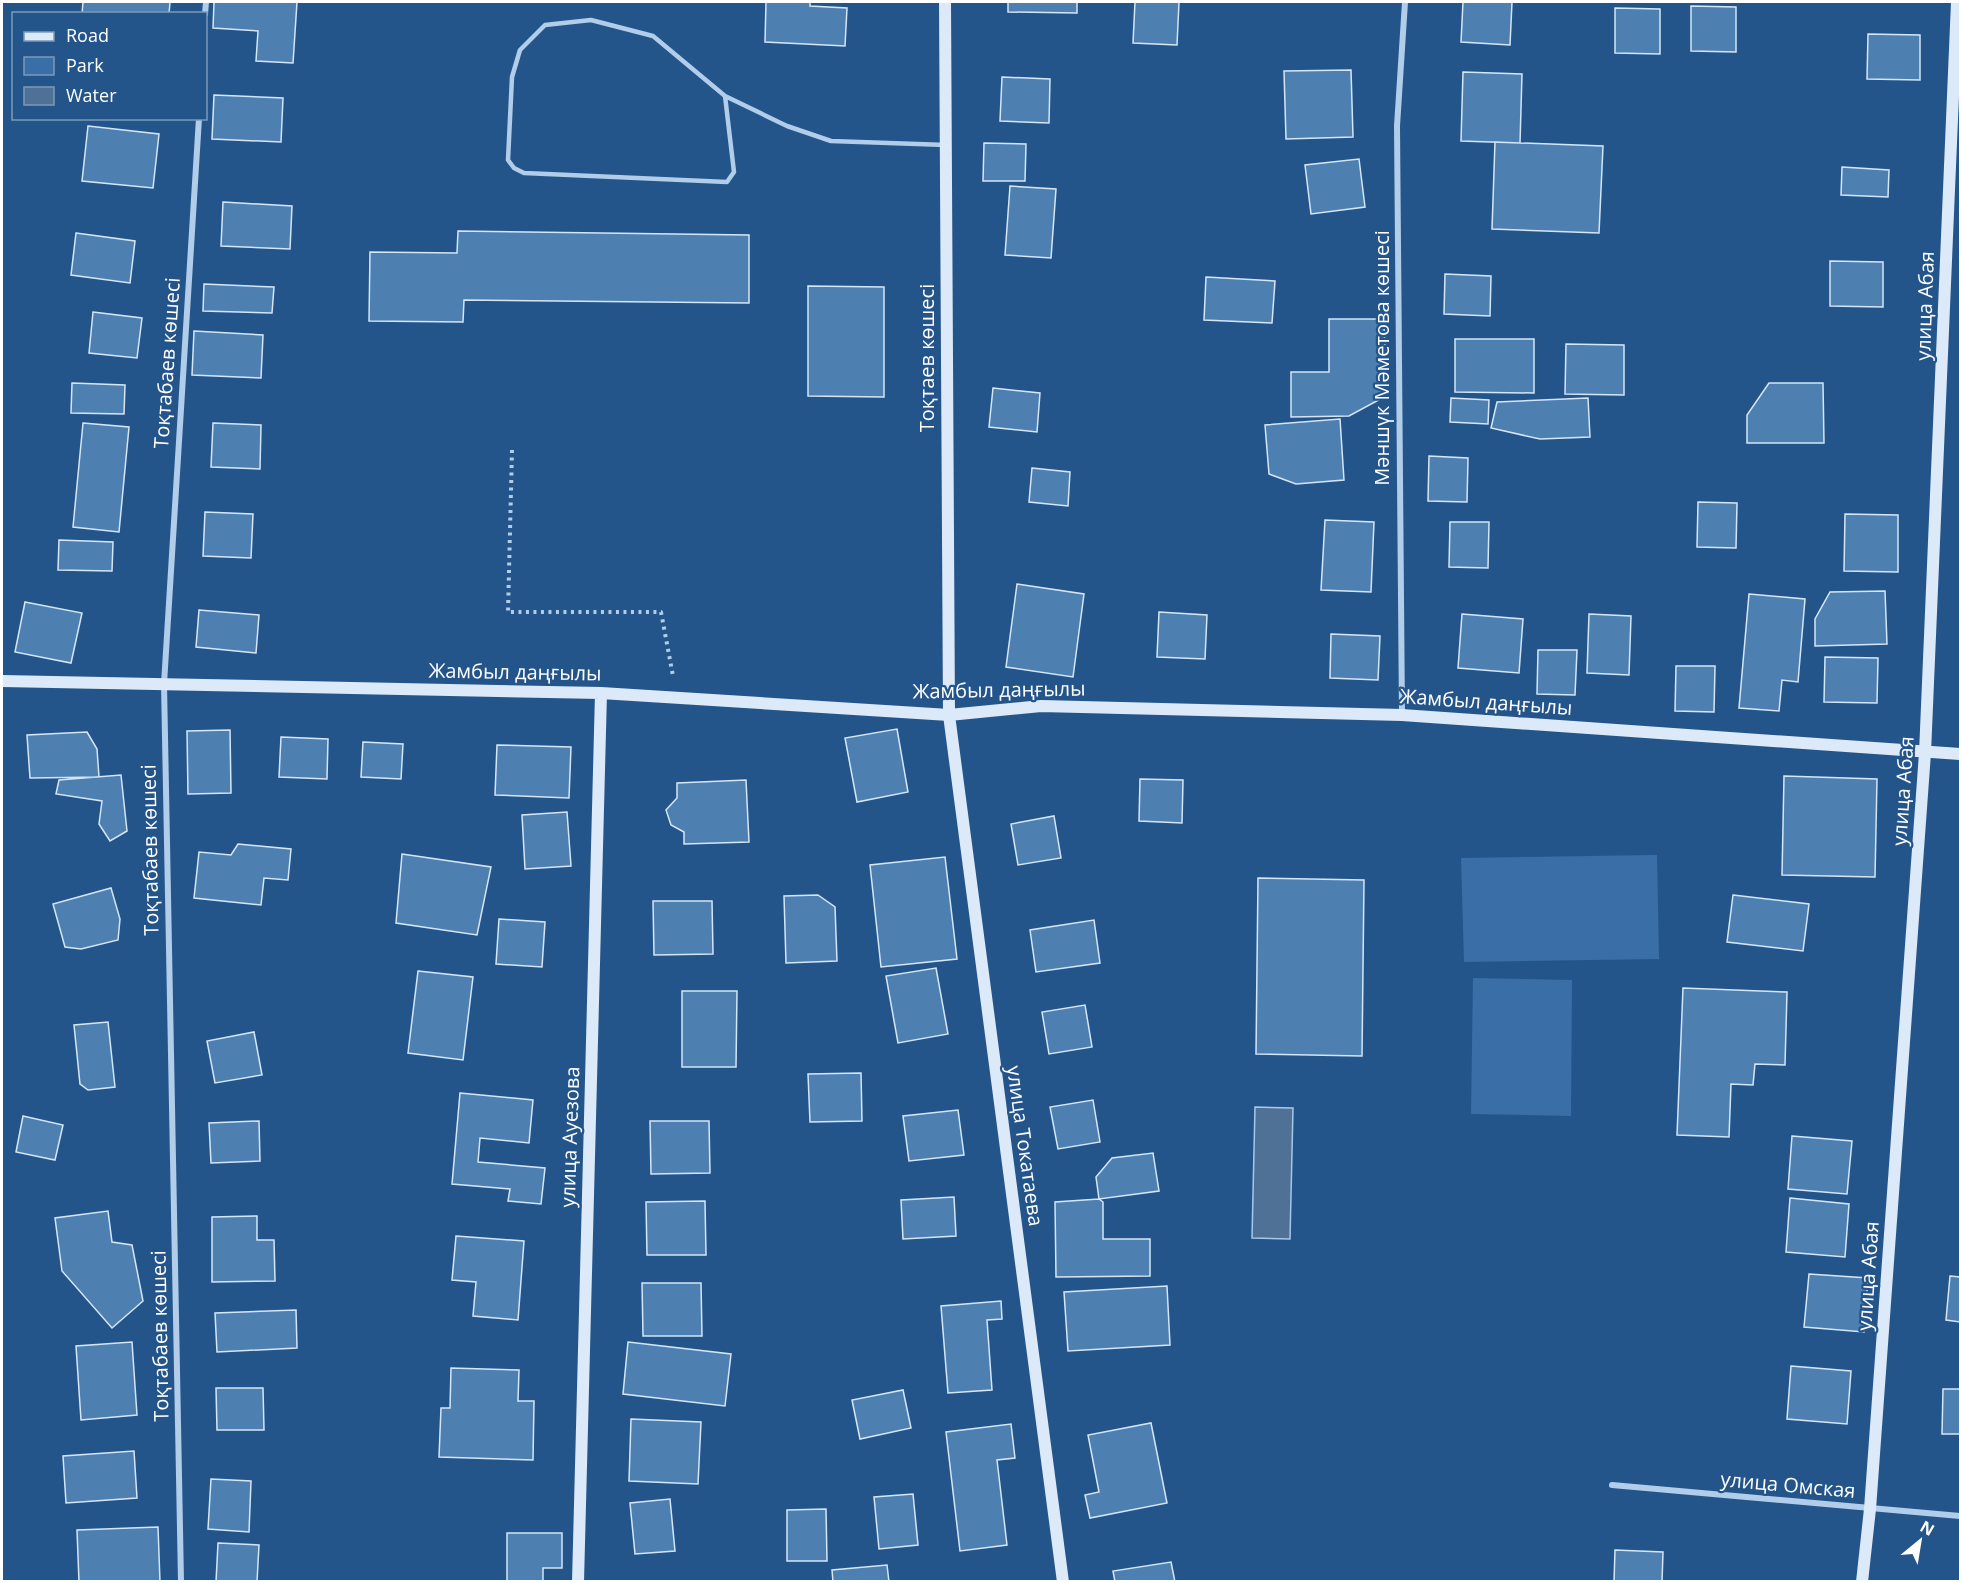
<svg xmlns="http://www.w3.org/2000/svg" width="1962" height="1583" viewBox="0 0 1962 1583" font-family="'Open Sans',sans-serif">
<rect width="100%" height="100%" fill="#24558a"/>
<!-- green -->
<path fill="#396fa6" d="M1657 855 1659 959 1464 962 1461 858Z
M1473 978 1572 980 1571 1116 1471 1114Z"/>
<!-- water -->
<path fill="#4f7196" stroke="#a5c9eb" stroke-width="1.5" d="M1255 1107 1293 1108 1290 1239 1252 1238Z"/>
<!-- building -->
<path fill="#4d7fb1" stroke="#d5e6f7" stroke-width="1.5" d="M83 2H170L169 14H82Z
M214 2H297L293 63 256 61 258 31 213 28Z
M766 2H810V6L847 8 845 46 765 42Z
M1008 2H1077V13L1008 12Z
M1135 2H1179L1177 45 1133 43Z
M1463 2H1512L1510 45 1461 42Z
M1691 6 1736 7V52L1691 51Z
M1615 8 1660 9V54L1615 53Z
M1868 34 1920 35V80L1867 79Z
M1351 70 1353 137 1286 139 1284 71Z
M1463 72 1522 74 1520 143 1461 141Z
M1002 77 1050 79 1049 123 1000 121Z
M214 95 283 98 281 142 212 139Z
M88 126 159 134 153 188 82 181Z
M1495 142 1603 146 1599 233 1492 229Z
M984 143 1026 144 1025 181H983Z
M1359 159 1365 207 1311 214 1305 165Z
M1842 167 1889 170 1888 197 1841 195Z
M1010 186 1056 189 1051 258 1005 255Z
M223 202 292 206 290 249 221 246Z
M458 231 749 235V303L464 300 463 322 369 321 370 252 457 253Z
M76 233 135 241 130 283 71 275Z
M1830 261 1883 262V307L1830 306Z
M1445 274 1491 276 1490 316 1444 314Z
M1206 277 1275 281 1272 323 1204 320Z
M204 284 274 287 272 313 203 311Z
M808 286 884 287V397L808 396Z
M93 312 142 318 137 358 89 353Z
M1329 319H1384L1386 396 1349 416 1291 417V372H1329Z
M194 331 263 335 261 378 192 375Z
M1455 339H1534V393L1455 392Z
M1566 344 1624 345V395L1565 394Z
M72 383 125 385 124 414 71 413Z
M1769 383H1823L1824 443H1747V415Z
M993 388 1040 393 1037 432 989 427Z
M1451 398 1489 400 1488 424 1450 422Z
M1588 398 1590 437 1540 439 1491 428 1497 402Z
M1340 419 1344 480 1296 484 1269 474 1265 425Z
M83 423 129 427 119 532 73 527Z
M213 423 261 425 260 469 211 467Z
M1429 456 1468 458 1467 502 1428 501Z
M1032 468 1070 472 1068 506 1029 502Z
M1698 502 1737 503 1736 548 1697 547Z
M205 512 253 514 251 558 203 556Z
M1845 514 1898 515V572L1844 571Z
M1325 520 1374 522 1371 592 1321 590Z
M1450 522H1489L1488 568 1449 567Z
M59 540 113 542 112 571 58 570Z
M1017 584 1084 594 1073 677 1006 667Z
M1885 591 1887 644 1815 646V619L1830 592Z
M1749 594 1805 599 1798 682 1782 680 1779 711 1739 708Z
M25 602 82 613 71 663 15 652Z
M199 610 259 615 256 653 196 647Z
M1159 612 1207 615 1205 659 1157 657Z
M1462 614 1523 619 1519 673 1458 668Z
M1589 614 1631 616 1629 675 1587 673Z
M1331 634 1380 636 1378 680 1330 678Z
M1538 650H1577L1575 695 1537 694Z
M1825 657 1878 658 1877 703 1824 702Z
M1676 666H1715L1714 712 1675 711Z
M897 729 908 792 857 802 845 738Z
M230 730 231 793 188 794 187 731Z
M87 732 97 749 99 777 30 778 27 735Z
M281 737 328 739 327 779 279 777Z
M363 742 403 744 401 779 361 777Z
M497 745 571 747 569 798 495 795Z
M121 775 127 831 110 841 99 824 102 801 56 794 59 780Z
M1784 776 1877 779 1875 877 1782 875Z
M1140 779 1183 780 1182 823 1139 821Z
M746 780 749 842 684 844V832L671 825 666 810 677 798V783Z
M567 812 571 866 525 869 522 815Z
M1054 816 1061 858 1018 865 1011 824Z
M238 844 291 849 288 880 264 878 261 905 194 898 199 852 231 855Z
M402 854 491 867 477 935 396 923Z
M945 857 957 959 881 967 870 865Z
M1258 878 1364 880 1362 1056 1256 1054Z
M111 888 120 919 118 940 81 949 65 947 53 904Z
M818 895 835 907 837 961 786 963 784 896Z
M1733 895 1809 904 1803 951 1727 942Z
M653 901H712L713 954 654 955Z
M499 919 545 922 542 967 496 964Z
M1094 920 1100 963 1036 972 1030 930Z
M936 968 948 1034 898 1043 886 976Z
M418 971 473 977 463 1060 408 1053Z
M1683 988 1787 992 1785 1065 1755 1064 1753 1085 1731 1084 1729 1137 1677 1135Z
M682 991H737L736 1067H682Z
M1085 1005 1092 1047 1049 1054 1042 1012Z
M108 1022 115 1087 88 1090 80 1084 74 1025Z
M254 1032 262 1075 215 1083 207 1041Z
M861 1073 862 1121 810 1122 808 1074Z
M460 1093 533 1100 529 1143 480 1138 478 1162 545 1168 541 1204 508 1201 510 1189 452 1184Z
M1093 1100 1100 1142 1058 1149 1050 1107Z
M958 1110 964 1155 909 1161 903 1116Z
M23 1116 63 1125 55 1160 16 1152Z
M259 1121 260 1161 211 1163 209 1123Z
M650 1121H709L710 1173 651 1174Z
M1792 1136 1852 1141 1847 1194 1788 1189Z
M1153 1153 1159 1191 1099 1199 1096 1177 1112 1158Z
M954 1197 956 1236 903 1239 901 1200Z
M1790 1198 1849 1204 1845 1257 1786 1252Z
M1099 1199 1103 1202V1239H1150V1276L1056 1277 1055 1202Z
M705 1201 706 1255H647L646 1202Z
M108 1211 112 1242 132 1245 143 1301 112 1328 62 1271 55 1218Z
M257 1216V1240H274L275 1281 212 1282V1217Z
M456 1236 524 1241 518 1320 473 1316 476 1282 452 1280Z
M1809 1274 1868 1278 1864 1332 1804 1327Z
M1950 1276 1960 1277V1322L1946 1320Z
M642 1283H701L702 1336H643Z
M1167 1286 1170 1345 1068 1351 1064 1292Z
M1001 1301 1002 1319 987 1320 992 1390 948 1393 941 1306Z
M296 1310 297 1348 217 1352 215 1313Z
M132 1342 137 1415 81 1420 76 1346Z
M628 1342 731 1354 725 1406 623 1394Z
M1791 1366 1851 1371 1847 1424 1787 1419Z
M451 1368 519 1370 518 1401H534L533 1460 439 1457 441 1408H450Z
M216 1388H263L264 1430H217Z
M1943 1389H1960V1434H1942Z
M903 1390 911 1428 860 1439 852 1400Z
M631 1419 701 1422 698 1484 629 1481Z
M1151 1423 1167 1503 1090 1518 1085 1495 1099 1492 1088 1435Z
M1011 1424 1015 1458 997 1460 1007 1545 960 1551 946 1432Z
M134 1451 137 1498 66 1503 63 1456Z
M211 1479 251 1481 249 1532 208 1529Z
M913 1494 918 1545 879 1549 874 1497Z
M670 1499 675 1551 635 1554 630 1503Z
M826 1509 827 1561H787V1510Z
M158 1527 160 1582H79L77 1530Z
M507 1533H562V1568H543V1582H507Z
M218 1543 259 1545 257 1582H216Z
M1615 1550 1663 1552 1662 1582H1614Z
M1171 1562 1175 1582H1115L1113 1571Z
M887 1565 889 1582H833L832 1570Z"/>
<g fill="none" stroke-linecap="round" stroke-linejoin="round">
<!-- path -->
<path stroke="#b1cdea" stroke-width="4" stroke-dasharray="3 4.5" stroke-linecap="butt" d="M512 450 508 612H661L673 676"/>
<!-- lane -->
<path stroke="#b1cdea" stroke-width="4.5" d="M725 96 734 172 727 182 524 173 514 168 508 160 512 77 520 50 545 25 591 20 653 36 725 96 787 126 831 141 946 145"/>
<!-- street -->
<path stroke="#b1cdea" stroke-width="6" d="M205 14 206 2
M1402 715 1397 126 1405 2
M1612 1485 1960 1516
M181 1582 164 684 199 118"/>
<!-- secondary -->
<path stroke="#dce9f8" stroke-width="12" d="M945 2 949 715 1063 1582
M2 681 601 693 949 715 1041 706 1402 715 1960 754
M578 1582 601 693
M1862 1582 1870 1509 1925 753 1957 2"/>
</g>
<g text-anchor="middle" stroke-width="4.5" stroke-linejoin="round" paint-order="stroke">
<!-- street labels -->
<g font-size="20" fill="#fff" stroke="#24558a">
<text transform="translate(1925 306) rotate(-88)" y="7">улица Абая</text>
<text transform="translate(927 358) rotate(-90)" y="7">Тоқтаев көшесі</text>
<text transform="translate(1382 358) rotate(-90)" y="7">Мәншүк Мәметова көшесі</text>
<text transform="translate(167 363) rotate(-86)" y="7">Тоқтабаев көшесі</text>
<text transform="translate(515 672) rotate(1)" y="7">Жамбыл даңғылы</text>
<text transform="translate(999 690) rotate(-1)" y="7">Жамбыл даңғылы</text>
<text transform="translate(1486 702) rotate(4)" y="7">Жамбыл даңғылы</text>
<text transform="translate(1903 791) rotate(-86)" y="7">улица Абая</text>
<text transform="translate(150 850) rotate(-91)" y="7">Тоқтабаев көшесі</text>
<text transform="translate(570 1137) rotate(-88)" y="7">улица Ауезова</text>
<text transform="translate(1025 1146) rotate(82)" y="7">улица Токатаева</text>
<text transform="translate(1868 1276) rotate(-86)" y="7">улица Абая</text>
<text transform="translate(160 1336) rotate(-91)" y="7">Тоқтабаев көшесі</text>
<text transform="translate(1788 1485) rotate(5)" y="7">улица Омская</text>
</g>
</g>
<!-- border -->
<rect width="1962" height="1583" fill="none" stroke="#ffffff" stroke-width="6"/>
<!-- legend -->
<rect x="12" y="12" width="195" height="108" fill="#24558a" stroke="#7c99b9" stroke-width="1.5"/>
<rect x="24" y="32" width="30" height="9" fill="#dce9f8" stroke="#7c99b9" stroke-width="1.5"/>
<text x="66" y="42" font-size="18" fill="#ffffff">Road</text>
<rect x="24" y="57" width="30" height="18" fill="#396fa6" stroke="#7c99b9" stroke-width="1.5"/>
<text x="66" y="72" font-size="18" fill="#ffffff">Park</text>
<rect x="24" y="87" width="30" height="18" fill="#4f7196" stroke="#7c99b9" stroke-width="1.5"/>
<text x="66" y="102" font-size="18" fill="#ffffff">Water</text>
<!-- north arrow -->
<g transform="translate(1920 1541) rotate(30)" stroke="#24558a" stroke-width="4.5" paint-order="stroke">
<path d="M0-4.5L10 22L0 15L-10 22Z" fill="#ffffff"/>
<text y="-9" font-size="16" font-weight="bold" text-anchor="middle" fill="#ffffff">N</text>
</g>
</svg>
